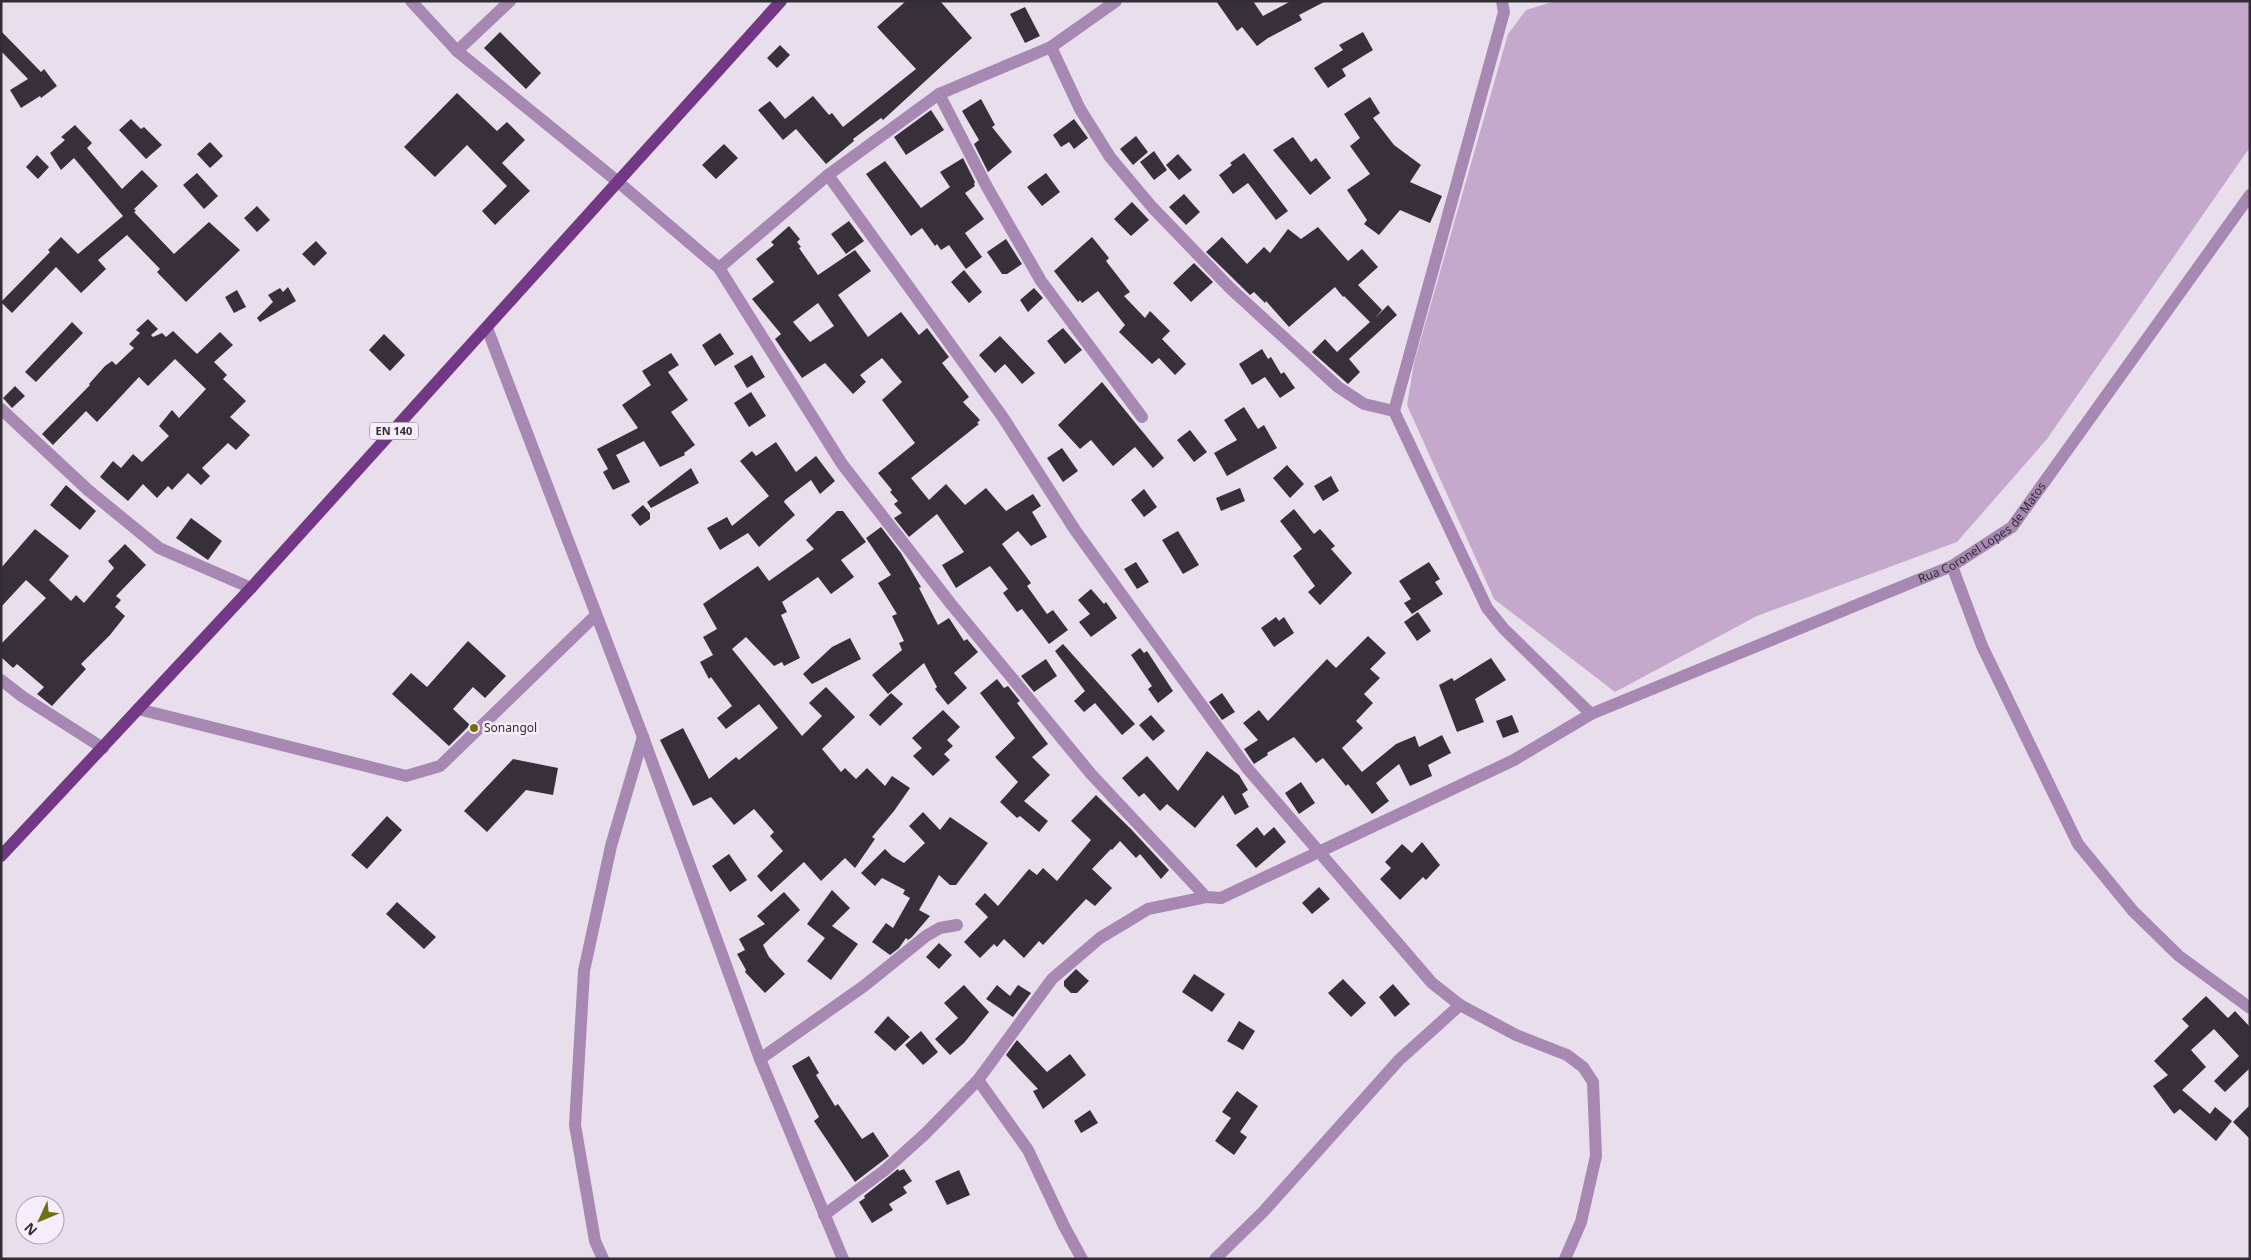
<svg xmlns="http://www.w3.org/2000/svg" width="2251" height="1260" viewBox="0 0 2251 1260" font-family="'Noto Sans',sans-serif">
<rect width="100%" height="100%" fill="#e9dfec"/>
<!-- green -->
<path fill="#c4a9cd" d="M1555 1H2250V147L2047 439 1957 542 1757 616 1615 692 1494 599 1407 405 1414 363 1508 34 1526 10Z"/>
<!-- building -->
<path fill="#37303a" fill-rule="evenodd" d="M906 1H940L972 38 883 120 881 118 853 139 854 141 826 164 796 129 783 140 758 110 770 101 785 119 813 96 829 115 832 113 843 127 916 69 877 27Z
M1216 1H1253L1263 16 1291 1H1326L1299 15 1302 20 1268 38 1257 46 1242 27 1237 31Z
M1025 7 1040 36 1025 43 1010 14Z
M1 31 41 72 44 69 57 86 41 98 40 96 21 108 10 90 28 79 1 51Z
M500 32 541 73 526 89 484 48Z
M1363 32 1373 50 1342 69 1346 76 1328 88 1314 68 1343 50 1339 45Z
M780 45 790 55 777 68 767 58Z
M457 93 497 131 507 122 525 140 502 163 530 191 495 225 482 211 507 186 467 145 435 177 404 147Z
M1370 97 1380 113 1373 118 1394 145 1421 165 1410 182 1442 196 1430 223 1400 210 1379 235 1364 224 1367 220 1347 190 1370 174 1350 146 1360 138 1344 114Z
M981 99 995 125 992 127 1012 152 988 172 974 144 979 140 962 111Z
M931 110 944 130 906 155 894 137Z
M131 119 141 129 144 127 162 145 146 159 119 130Z
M1074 119 1088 138 1074 149 1069 142 1061 147 1053 135Z
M75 125 92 143 87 148 122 189 142 170 158 186 134 209 136 211 134 212 174 254 209 222 240 250 186 302 157 272 160 269 127 235 98 260 106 269 81 293 56 267 12 313 1 302 50 252 48 250 61 237 78 254 123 216 74 158 61 170 50 153 65 140 61 137Z
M1136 136 1148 152 1133 165 1120 149Z
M1293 137 1311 162 1316 158 1331 178 1310 195 1273 150Z
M210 142 223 156 210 168 197 154Z
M724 144 738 158 716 179 702 165Z
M1154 151 1167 170 1154 180 1140 162Z
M1244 153 1288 211 1276 220 1248 183 1233 194 1219 175 1232 165 1230 163Z
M1178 154 1192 170 1179 180 1166 165Z
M37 155 49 167 38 179 26 167Z
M963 158 975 182 974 184 975 186 965 193 984 219 965 233 982 257 966 269 949 245 941 250 937 244 935 246 922 228 911 236 866 174 885 161 921 208 950 187 940 172Z
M197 173 218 196 204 209 183 185Z
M1046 173 1060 192 1042 206 1027 187Z
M1184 194 1200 212 1186 225 1169 207Z
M1132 202 1149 220 1131 236 1114 219Z
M257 206 270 220 257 232 244 218Z
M849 221 864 241 846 254 831 234Z
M789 226 800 239 797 242 801 247 799 248 818 275 855 250 871 271 838 295 868 337 901 312 919 335 927 328 949 357 942 363 969 397 963 402 980 420 977 423 979 424 911 478 929 500 946 484 965 505 986 488 1006 511 1033 494 1041 506 1032 512 1047 537 1031 546 1018 531 1002 544 1031 583 1027 586 1047 614 1053 610 1068 630 1049 644 1022 609 1017 612 1003 593 1008 589 990 566 956 588 942 565 964 552 937 514 909 537 894 518 902 513 894 504 898 501 890 492 892 490 878 473 915 443 882 400 902 382 882 358 860 375 866 382 853 394 825 363 802 378 775 339 781 334 752 299 774 282 756 259 774 245 771 242ZM818 303 834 326 810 342 793 322Z
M1318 227 1348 261 1362 249 1378 267 1358 285 1382 310 1375 318 1388 305 1397 315 1349 359 1360 372 1348 384 1312 352 1325 339 1337 352 1370 322 1344 296 1343 297 1335 287 1289 327 1266 301 1265 303 1254 292 1250 295 1206 252 1222 237 1247 264 1264 247 1270 253 1288 229 1301 239Z
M1092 237 1109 258 1106 261 1130 292 1124 296 1145 318 1150 311 1170 331 1162 339 1186 364 1175 375 1159 358 1152 364 1119 332 1125 325 1098 291 1082 303 1080 300 1078 302 1054 271Z
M1006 239 1022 264 1007 274H1002L987 252Z
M316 241 327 253 314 266 302 254Z
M1194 263 1213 282 1191 302 1173 283Z
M964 270 982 292 969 303 951 282Z
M288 287 296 301 260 322 257 318 273 302 268 295 280 288 283 292Z
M1034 288 1043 298 1028 312 1020 300Z
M237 290 246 307 234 313 225 297Z
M148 319 158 329 151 335 153 337 162 333 166 337 173 331 197 354 220 332 233 345 214 362 227 375 223 379 246 401 230 417 250 435 236 450 228 443 202 468 210 476 201 485 188 473 172 490 168 486 157 498 143 484 128 501 100 477 113 461 121 468 133 454 142 462 169 436 159 426 172 410 179 418 206 389 175 359 148 386 139 377 97 422 86 411 53 445 42 434 90 385 89 384 105 366 112 361 116 365 134 348 129 344 140 333 136 330Z
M72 322 83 333 36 382 25 372Z
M1063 328 1082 350 1065 364 1047 341Z
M720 333 734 354 715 366 702 345Z
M384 334 405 355 390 371 369 350Z
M1000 336 1035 373 1022 384 1005 364 995 373 979 355Z
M1262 349 1268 359 1271 357 1281 374 1284 372 1295 388 1280 398 1265 377 1252 385 1239 364Z
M671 353 679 365 668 372 688 400 671 412 695 445 684 453 685 455 660 467 644 441 616 455 630 482 613 490 603 472 608 469 597 449 638 428 622 405 651 385 642 371Z
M752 355 765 377 747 388 734 366Z
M1102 382 1164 458 1153 468 1135 447 1113 466 1091 440 1080 449 1058 425Z
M15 386 25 396 12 408 3 398Z
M751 392 766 416 749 427 734 403Z
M1244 407 1258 429 1264 425 1277 448 1227 476 1214 453 1237 440 1224 420Z
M1190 430 1207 452 1194 462 1177 440Z
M776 442 796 472 816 456 835 481 820 494 811 480 785 500 784 502 795 515 759 547 748 533 720 550 707 528 727 517 732 526 769 496 740 461 752 451 756 456Z
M1062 448 1078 471 1063 482 1047 458Z
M1287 465 1304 484 1290 498 1273 478Z
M691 468 699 483 651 508 647 502Z
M1331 476 1339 491 1323 501 1314 486Z
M66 485 96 511 80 530 50 505Z
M1240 488 1245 501 1221 511 1216 498Z
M1144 489 1157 507 1144 517 1131 500Z
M643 505 650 513V519L640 526 631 515Z
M1294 509 1314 534 1320 529 1335 546 1331 549 1352 573 1320 605 1308 592 1315 586 1293 556 1302 549 1280 521Z
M837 511H843L866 542 841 560 854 577 831 594 818 577 782 602 787 612 781 615 800 658 784 666 782 662 774 666 746 637 732 649 802 736 822 716 809 703 826 687 855 717 822 749 841 772 845 768 856 779 867 768 885 786 892 776 910 788 894 811 872 837 875 839 855 868 845 858 821 881 804 862 771 892 757 876 783 851 770 836 774 832 754 809 734 825 711 797 693 806 660 740 683 728 709 779 736 757 739 760 778 728 759 704 726 729 717 718 732 706 711 677 709 679 700 662 713 655 703 637 717 629 703 604 758 566 769 581 814 549 806 540Z
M191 518 222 541 208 560 176 538Z
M881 527 901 553 921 587 919 588 938 625 949 618 964 641 967 639 978 652 954 673 967 688 948 705 935 689 937 687 924 663 888 694 872 675 902 650 899 643 904 641 892 616 897 614 878 583 891 575 866 538Z
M35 529 69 556 49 580 71 601 76 595 84 603 114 568 108 561 125 544 146 565 116 596 121 600 115 607 125 616 110 635 81 664 86 669 52 706 37 694 44 687 17 664 13 668 1 657V644L46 598 26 580 1 607V568Z
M1178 531 1199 565 1183 574 1162 540Z
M1136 562 1149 582 1137 589 1124 569Z
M1429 562 1440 579 1435 582 1443 594 1412 614 1404 603 1411 599 1399 581Z
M1091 589 1104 604 1106 602 1117 618 1091 637 1079 622 1090 614 1078 600Z
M1418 612 1431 631 1417 641 1404 622Z
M1276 617 1279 621 1284 617 1294 633 1274 647 1261 628Z
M1368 636 1386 653 1370 669 1380 678 1364 694 1373 703 1356 721 1363 728 1342 748 1362 772 1396 744 1415 736 1419 747 1442 735 1451 753 1428 765 1432 776 1410 786 1399 764 1376 783 1389 801 1372 814 1348 784 1346 786 1323 758 1316 763 1294 737 1267 753 1268 755 1254 764 1244 749 1258 740 1243 723 1259 710 1268 721 1327 659 1336 668Z
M850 638 861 659 812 684 803 674 832 647Z
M468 641 506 676 485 698 473 687 453 709 470 725 449 746 392 694 411 673 427 687Z
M1063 644 1135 724 1122 735 1095 703 1084 712 1074 701 1085 691 1055 651Z
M1140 648 1144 653 1147 651 1173 691 1158 703 1148 689 1152 686 1131 655Z
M1491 658 1506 680 1475 699 1484 722 1457 732 1439 685 1452 678 1454 681Z
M1046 659 1057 676 1034 692 1021 676Z
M997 679 1004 688 1008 686 1020 701 1017 703 1048 744 1032 757 1050 775 1024 801 1048 821 1039 832 1020 816 1017 818 1000 802 1018 782 995 757 1015 738 980 693Z
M891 693 903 704 880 726 869 715Z
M1222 693 1235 712 1222 720 1209 702Z
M943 710 960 727 947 740 953 746 944 754 950 760 933 776 913 756 922 748 912 738Z
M1151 715 1165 731 1153 741 1139 725Z
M1512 715 1519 732 1503 738 1496 721Z
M1207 751 1239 775 1248 790 1242 794 1249 807 1235 815 1223 795 1195 828 1167 804 1160 811 1144 793 1139 797 1122 778 1147 756 1178 791Z
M513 759 558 768 553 795 526 790 487 832 464 811Z
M1301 782 1315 803 1299 814 1285 793Z
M1096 795 1131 829 1169 870 1161 879 1140 854 1136 858 1120 841 1112 850 1111 849 1092 869 1112 888 1095 906 1086 899 1043 945 1039 941 1024 958 1004 939 997 947 994 944 980 958 964 942 988 917 975 904 985 893 998 906 1029 869 1037 875 1043 868 1057 881 1091 840 1071 821Z
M923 812 940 830 950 817 988 843 956 885H950L939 875 919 910 930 916 912 937 908 940 906 938 899 948 890 955 872 942 886 923 893 928 910 898 903 894 905 890 882 878 875 886 861 873 885 849 892 856 904 863 925 843 909 826Z
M387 816 402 830 367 869 351 855Z
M1257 827 1264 836 1274 827 1286 842 1256 868 1236 845Z
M1422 842 1440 865 1426 880 1423 877 1400 900 1380 879 1391 868 1385 862 1402 844 1412 853Z
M729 854 747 880 730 892 712 866Z
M1319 887 1330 899 1312 914 1302 903Z
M832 890 850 908 832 926 858 944 831 980 807 961 825 938 807 924Z
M784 892 800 910 763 945 769 957 785 974 765 993 745 972 746 970 737 954 745 950 739 939 765 924 757 916Z
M397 902 436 937 424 949 386 914Z
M939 943 952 955 939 969 926 957Z
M1076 969 1089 981 1077 993H1071L1064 986V981Z
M1194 974 1225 994 1212 1012 1182 992Z
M1343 979 1366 1003 1351 1017 1328 993Z
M1393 984 1410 1004 1395 1017 1379 997Z
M964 985 989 1012 964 1043 950 1055 935 1039 958 1018 944 1003Z
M997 985 1010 996 1018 985 1031 993 1013 1017 986 999Z
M2206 996 2228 1018 2235 1011 2250 1027V1068L2225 1092 2214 1081 2239 1056 2214 1029 2191 1050 2206 1067 2182 1090 2210 1114 2215 1107 2232 1121 2216 1141 2180 1109 2174 1114 2153 1086 2168 1075 2154 1061 2189 1026 2182 1019Z
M888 1016 910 1037 895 1051 874 1032Z
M1239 1021 1255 1031 1243 1050 1227 1041Z
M921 1031 938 1052 923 1065 905 1045Z
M1017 1040 1047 1072 1070 1054 1086 1075 1043 1109 1033 1091 1038 1089 1006 1055Z
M809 1056 819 1073 816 1075 835 1106 838 1104 862 1139 873 1132 889 1156 855 1182 814 1121 819 1117 792 1066Z
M1237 1091 1258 1106 1240 1132 1247 1137 1234 1155 1215 1141 1231 1118 1222 1112Z
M2250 1105V1139L2233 1122Z
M1090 1110 1098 1123 1081 1133 1074 1121Z
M898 1169 899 1171 904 1169 912 1181 903 1187 907 1193 889 1204 893 1210 872 1223 859 1202 865 1198 864 1196Z
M959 1170 970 1195 947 1205 935 1181Z"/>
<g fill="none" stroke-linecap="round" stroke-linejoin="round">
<!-- minor -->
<g stroke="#a788b2" stroke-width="12">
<path id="s1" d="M411 1 457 51 617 181 719 268 842 464 951 604 1091 774 1206 897 1221 898 1514 760 1591 714 1952 566 2012 527 2250 195"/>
<path d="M1502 1 1504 12 1394 411 1487 608 1504 629 1591 714"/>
<path d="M1051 47 1080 109 1110 157 1152 207 1230 288 1338 387 1364 404 1394 411"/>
<path d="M457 51 510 1"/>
<path d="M939 94 987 187 1041 281 1142 417"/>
<path d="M828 175 1002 416 1075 530 1247 768 1432 983 1460 1005 1516 1035 1567 1055 1583 1067 1593 1082 1596 1156 1581 1222 1565 1259"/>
<path d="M719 268 828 175 939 94 1051 47 1116 1"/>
<path d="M487 328 643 737 760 1059 843 1259"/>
<path d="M1 409 88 490 159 548 251 588"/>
<path d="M1952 566 1982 646 2078 844 2133 911 2179 956 2250 1008"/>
<path d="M1 680 23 697 103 748"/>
<path d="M138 709 406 776 440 766 596 615"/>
<path d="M760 1059 864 986 926 936 940 928 957 925"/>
<path d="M978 1080 1028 1150 1064 1226 1082 1259"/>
<path d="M824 1215 885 1170 925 1134 978 1080 1052 979 1100 938 1148 909 1206 897"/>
<path d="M603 1259 595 1241 575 1125 584 971 611 846 643 737"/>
<path d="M1215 1259 1263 1212 1399 1060 1460 1005"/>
</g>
<!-- major -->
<path stroke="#733885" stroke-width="12" d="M1 856 251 588 781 1"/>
</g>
<!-- markers -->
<circle fill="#736f11" stroke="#f6edfa" stroke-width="2" cx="474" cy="728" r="5"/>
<g text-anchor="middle" stroke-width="5" stroke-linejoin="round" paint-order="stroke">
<!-- shield labels -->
<rect fill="#f6edfa" stroke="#6c676e" stroke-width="1" x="370" y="422.5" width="48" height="17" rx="4"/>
<g font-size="11" font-weight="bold" fill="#312d32">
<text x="394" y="435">EN 140</text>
</g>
<!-- street labels -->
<g font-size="12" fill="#312d32" stroke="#f6edfa">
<text dy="4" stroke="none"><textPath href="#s1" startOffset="2069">Rua Coronel Lopes de Matos</textPath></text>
</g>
<!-- poi labels -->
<g font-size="12" fill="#312d32" stroke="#f6edfa" text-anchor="start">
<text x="484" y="732">Sonangol</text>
</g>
</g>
<!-- border -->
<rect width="2251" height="1260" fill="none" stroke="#312d32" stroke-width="5"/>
<!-- north arrow -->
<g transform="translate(40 1220) rotate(226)"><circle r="24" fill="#f6edfa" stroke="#a7a0aa"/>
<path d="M0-4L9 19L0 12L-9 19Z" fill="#736f11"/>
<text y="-8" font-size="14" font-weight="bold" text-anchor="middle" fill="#312d32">N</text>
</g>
</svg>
